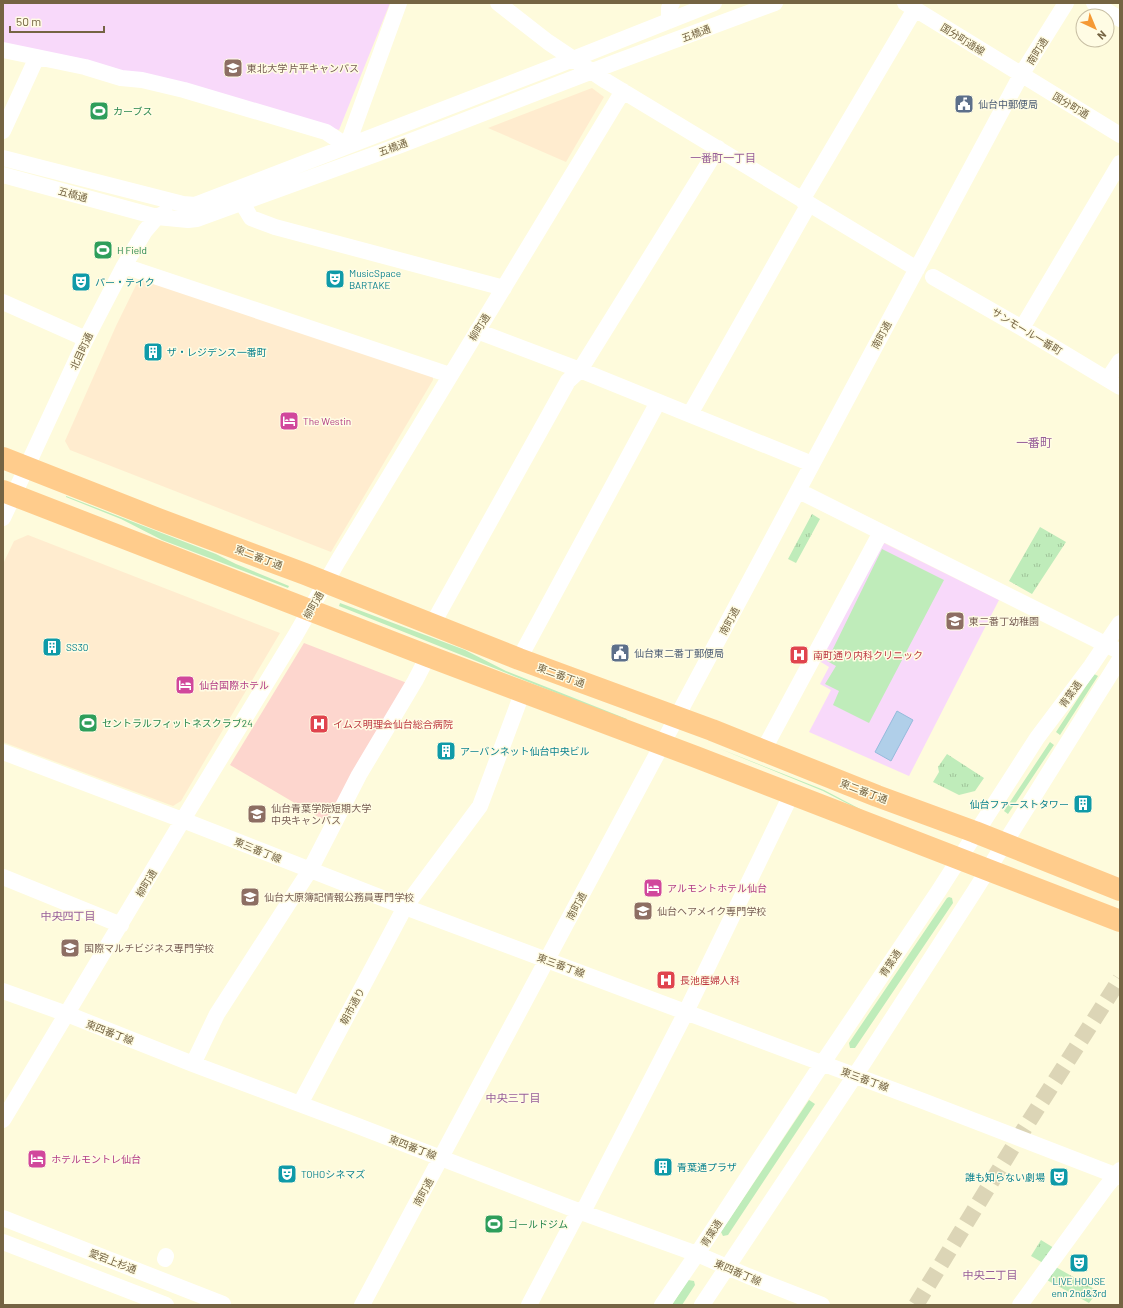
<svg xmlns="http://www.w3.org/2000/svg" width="1123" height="1308" viewBox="0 0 1123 1308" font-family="Barlow,'Noto Sans JP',sans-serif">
<defs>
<pattern id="park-tufts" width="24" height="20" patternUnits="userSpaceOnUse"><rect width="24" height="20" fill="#bfecba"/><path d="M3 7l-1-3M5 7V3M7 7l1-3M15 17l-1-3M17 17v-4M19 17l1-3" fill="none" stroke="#a0c399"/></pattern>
</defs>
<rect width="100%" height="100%" fill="#fefbdc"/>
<!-- commercial -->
<path fill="#ffeccf" d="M592 88 604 97 566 162 488 128Z
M141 275 433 373V380L331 552 70 450 65 441 116 326Z
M28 535 280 633 181 801 173 806 3 742V564L14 541Z"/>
<!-- education -->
<path fill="#f8d9fa" d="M3 3H390L339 130 164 81 3 46Z
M884 543 999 600 909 776 809 732 831 690 820 684 829 667 816 659Z"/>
<!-- medical -->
<path fill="#fdd6ce" d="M304 643 407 683 327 822 230 765Z"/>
<!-- grass -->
<path fill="#bfecba" d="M66 496 216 554 236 564 289 586 288 588 162 540 121 519 66 497Z
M882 549 944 580 869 723 833 705 839 691 825 684 836 666 827 661Z
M340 603 465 650 506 671 627 719 626 721 339 606Z
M1094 674 1098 676 1060 735 1056 732Z
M1050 742 1054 745 1008 814 1004 811Z
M718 748 824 790 881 820V821L823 791Z
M949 897 952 898 953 903 855 1048H850L849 1043 947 898Z
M809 1100 815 1104 728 1235 723 1236 721 1232Z
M688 1280 694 1281 695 1285 682 1305H672Z"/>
<!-- park -->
<path fill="url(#park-tufts)" d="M812 514 820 519 796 563 788 559Z
M1040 527 1066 542 1032 594 1009 581Z
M947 754 984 778 975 791 959 795 933 782 939 772 938 767Z
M1041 1240 1054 1248 1043 1263 1031 1256Z
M1054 1266 1098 1291 1089 1303 1045 1279Z"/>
<!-- water -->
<path fill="#b0cfe9" stroke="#95bbdc" d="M897 711 913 720 891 761 875 752Z"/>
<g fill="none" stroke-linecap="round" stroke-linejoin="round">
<!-- minor-tunnel -->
<path stroke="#dcd5b6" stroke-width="16" stroke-dasharray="16 8" stroke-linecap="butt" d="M916 1305 1019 1137 1120 979"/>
<!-- minor -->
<path stroke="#fff" stroke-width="16" d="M498 3 548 42 606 81 917 269
M905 3 1120 135
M1094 3 1120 19
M669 21V8L672 3
M3 50 85 67 121 78 142 80 184 90 326 132 347 146 399 3
M3 131 37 57
M3 158 183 204 195 205 558 65 714 3
M3 175 157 217 188 220 197 219 401 145 616 62 775 3
M802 200 915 9
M242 203 251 218 275 227 504 288
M124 266 450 375
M933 277 1022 328 1120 387
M3 302 86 339
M1022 328 1120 163
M477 331 580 370 812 464
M1108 379 1120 361
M690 414 809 204
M799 491 1115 649
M3 518 86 339 124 266 145 231 157 217 165 213
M432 625 568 381 580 370 718 148
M519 659 658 402
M763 751 881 532
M3 752 193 824 405 907 923 1101 1120 1177
M3 877 121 925
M3 991 67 1014 193 1064 345 1121 581 1212 697 1254 748 1276 822 1305
M193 1064 217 1014 310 870 359 775 415 681 428 656
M300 1104 405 907 480 806 523 691
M3 1120 190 808 295 636 338 561 623 91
M3 1218 223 1304
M3 1242 166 1305
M165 1259 166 1256
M362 1305 906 289 1021 75 1066 3
M529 1305 576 1216 586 1206 683 1018 791 795
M662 1305 697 1254 822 1064 938 892 1037 738 1091 666 1120 623
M702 1305 864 1062 974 892 1120 659
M1020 1305 1106 1187 1120 1170"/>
<!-- highway -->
<path stroke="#ffcc8c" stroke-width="22" d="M3 458 158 519 305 574 519 659 712 730 877 796 975 832 1120 890
M3 491 428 656 696 757 1120 921"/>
</g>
<!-- icons -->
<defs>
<symbol id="university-square" viewBox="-11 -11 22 22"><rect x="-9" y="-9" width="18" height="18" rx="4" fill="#8d6e63" stroke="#fffce4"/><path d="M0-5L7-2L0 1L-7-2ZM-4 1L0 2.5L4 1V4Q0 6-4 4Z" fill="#fff"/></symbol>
<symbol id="civic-square" viewBox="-11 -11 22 22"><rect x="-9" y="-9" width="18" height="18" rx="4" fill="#5c6f8a" stroke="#fffce4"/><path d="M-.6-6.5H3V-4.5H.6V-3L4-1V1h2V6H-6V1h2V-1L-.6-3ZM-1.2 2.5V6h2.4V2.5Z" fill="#fff"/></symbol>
<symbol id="stadium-square" viewBox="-11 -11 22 22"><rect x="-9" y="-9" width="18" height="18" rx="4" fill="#2e9e5b" stroke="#fffce4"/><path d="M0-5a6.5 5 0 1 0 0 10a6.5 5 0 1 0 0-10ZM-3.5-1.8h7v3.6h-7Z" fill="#fff"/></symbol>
<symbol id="theatre-square" viewBox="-11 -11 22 22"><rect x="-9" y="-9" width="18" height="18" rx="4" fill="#0f9aa8" stroke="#fffce4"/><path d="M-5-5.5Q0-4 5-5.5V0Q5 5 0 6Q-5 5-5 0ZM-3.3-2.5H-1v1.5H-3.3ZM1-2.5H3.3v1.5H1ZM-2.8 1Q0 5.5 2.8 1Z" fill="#fff"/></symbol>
<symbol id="building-square" viewBox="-11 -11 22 22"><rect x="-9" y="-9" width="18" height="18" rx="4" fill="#0f9aa8" stroke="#fffce4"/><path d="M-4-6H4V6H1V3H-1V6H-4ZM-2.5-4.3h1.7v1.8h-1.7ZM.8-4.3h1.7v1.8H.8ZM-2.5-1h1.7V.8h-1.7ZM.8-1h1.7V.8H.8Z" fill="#fff"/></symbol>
<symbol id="hotel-square" viewBox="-11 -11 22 22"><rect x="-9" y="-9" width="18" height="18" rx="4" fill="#d1479c" stroke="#fffce4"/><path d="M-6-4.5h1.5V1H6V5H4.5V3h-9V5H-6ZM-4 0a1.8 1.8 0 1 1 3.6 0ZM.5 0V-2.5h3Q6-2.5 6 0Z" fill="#fff"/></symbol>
<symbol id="school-square" viewBox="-11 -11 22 22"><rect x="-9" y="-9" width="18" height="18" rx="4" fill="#8d6e63" stroke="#fffce4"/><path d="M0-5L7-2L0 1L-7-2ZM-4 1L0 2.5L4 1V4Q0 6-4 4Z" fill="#fff"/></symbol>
<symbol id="hospital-square" viewBox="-11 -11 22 22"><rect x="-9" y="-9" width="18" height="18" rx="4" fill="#e0444e" stroke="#fffce4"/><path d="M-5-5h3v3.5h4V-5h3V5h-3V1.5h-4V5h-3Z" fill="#fff"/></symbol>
</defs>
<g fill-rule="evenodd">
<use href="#university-square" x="222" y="57" width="22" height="22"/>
<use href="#civic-square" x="953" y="93" width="22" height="22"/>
<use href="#stadium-square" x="88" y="100" width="22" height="22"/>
<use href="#stadium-square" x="92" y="239" width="22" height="22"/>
<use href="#theatre-square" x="324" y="268" width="22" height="22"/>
<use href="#theatre-square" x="70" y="271" width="22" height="22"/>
<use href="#building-square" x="142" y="341" width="22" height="22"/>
<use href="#hotel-square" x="278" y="410" width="22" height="22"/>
<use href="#school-square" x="944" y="610" width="22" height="22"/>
<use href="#building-square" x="41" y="636" width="22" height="22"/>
<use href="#civic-square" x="609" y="642" width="22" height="22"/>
<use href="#hospital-square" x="788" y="644" width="22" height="22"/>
<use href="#hotel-square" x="174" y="674" width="22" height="22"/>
<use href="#stadium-square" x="77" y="712" width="22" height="22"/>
<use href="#hospital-square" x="308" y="713" width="22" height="22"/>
<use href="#building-square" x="435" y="740" width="22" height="22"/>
<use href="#building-square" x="1072" y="793" width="22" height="22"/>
<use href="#university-square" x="246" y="803" width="22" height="22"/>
<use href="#hotel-square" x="642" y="877" width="22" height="22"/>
<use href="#university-square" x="239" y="886" width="22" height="22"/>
<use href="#university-square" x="632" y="900" width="22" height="22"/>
<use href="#university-square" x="59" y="937" width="22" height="22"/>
<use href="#hospital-square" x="655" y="969" width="22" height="22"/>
<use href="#hotel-square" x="26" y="1148" width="22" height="22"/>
<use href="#building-square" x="652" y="1156" width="22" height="22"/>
<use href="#theatre-square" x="276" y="1163" width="22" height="22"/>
<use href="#theatre-square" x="1048" y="1166" width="22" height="22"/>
<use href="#stadium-square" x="483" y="1213" width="22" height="22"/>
<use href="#theatre-square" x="1068" y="1252" width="22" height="22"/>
</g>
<g text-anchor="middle" stroke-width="3" stroke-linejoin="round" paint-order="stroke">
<!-- street labels -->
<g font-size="10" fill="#756443" stroke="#fffce4">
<text transform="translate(696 33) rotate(-20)" y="4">五橋通</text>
<text transform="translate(963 39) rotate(32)" y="4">国分町通線</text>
<text transform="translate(1037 51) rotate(-58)" y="4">南町通</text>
<text transform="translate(1071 105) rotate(31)" y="4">国分町通</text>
<text transform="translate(393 147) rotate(-20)" y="4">五橋通</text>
<text transform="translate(73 194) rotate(15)" y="4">五橋通</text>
<text transform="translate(479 327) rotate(-58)" y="4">柳町通</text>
<text transform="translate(1027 331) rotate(31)" y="4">サンモール一番町</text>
<text transform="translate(881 335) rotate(-62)" y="4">南町通</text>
<text transform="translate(81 351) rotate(-65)" y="4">北目町通</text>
<text transform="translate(259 557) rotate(21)" y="4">東二番丁通</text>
<text transform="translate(313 605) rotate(-60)" y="4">柳町通</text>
<text transform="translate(729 621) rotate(-62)" y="4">南町通</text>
<text transform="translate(561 675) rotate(20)" y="4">東二番丁通</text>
<text transform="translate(1070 694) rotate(-54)" y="4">青葉通</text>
<text transform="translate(864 791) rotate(21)" y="4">東二番丁通</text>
<text transform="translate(258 850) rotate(22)" y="4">東三番丁線</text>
<text transform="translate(146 883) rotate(-59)" y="4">柳町通</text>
<text transform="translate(576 906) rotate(-62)" y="4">南町通</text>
<text transform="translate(890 963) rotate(-56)" y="4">青葉通</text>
<text transform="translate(561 965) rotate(20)" y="4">東三番丁線</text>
<text transform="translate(352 1006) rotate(-62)" y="4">朝市通り</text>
<text transform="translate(110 1032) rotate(21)" y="4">東四番丁線</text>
<text transform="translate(865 1079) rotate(20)" y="4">東三番丁線</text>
<text transform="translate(413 1147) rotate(21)" y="4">東四番丁線</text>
<text transform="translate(423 1192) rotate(-62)" y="4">南町通</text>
<text transform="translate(711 1233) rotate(-57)" y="4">青葉通</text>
<text transform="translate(113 1261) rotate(21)" y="4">愛宕上杉通</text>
<text transform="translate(738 1272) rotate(23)" y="4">東四番丁線</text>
</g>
<!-- education labels -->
<g font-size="10" fill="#785e54" stroke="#fffce4" text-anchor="start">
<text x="247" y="72">東北大学 片平キャンパス</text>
<text x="969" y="625">東二番丁幼稚園</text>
<text x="271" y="812">仙台青葉学院短期大学<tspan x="271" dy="12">中央キャンパス</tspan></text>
<text x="264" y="901">仙台大原簿記情報公務員専門学校</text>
<text x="657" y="915">仙台ヘアメイク専門学校</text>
<text x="84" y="952">国際マルチビジネス専門学校</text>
</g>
<!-- service labels -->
<g font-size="10" fill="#4e5e75" stroke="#fffce4" text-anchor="start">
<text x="978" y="108">仙台中郵便局</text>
<text x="634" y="657">仙台東二番丁郵便局</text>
</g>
<!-- leisure labels -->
<g font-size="10" fill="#27864d" stroke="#fffce4" text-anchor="start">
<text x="113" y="115">カーブス</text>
<text x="117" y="254">H Field</text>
<text x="102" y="727">セントラルフィットネスクラブ24</text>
<text x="508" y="1228">ゴールドジム</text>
</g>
<!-- culture labels -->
<g font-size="10" fill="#0d838f" stroke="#fffce4" text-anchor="start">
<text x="349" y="277">MusicSpace<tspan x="349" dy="12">BARTAKE</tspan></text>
<text x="95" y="286">パー・テイク</text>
<text x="167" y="356">ザ・レジデンス一番町</text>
<text x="66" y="651">SS30</text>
<text x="460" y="755">アーバンネット仙台中央ビル</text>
<text x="1069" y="808" text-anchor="end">仙台ファーストタワー</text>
<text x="677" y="1171">青葉通プラザ</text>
<text x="301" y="1178">TOHOシネマズ</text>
<text x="1045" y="1181" text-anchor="end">誰も知らない劇場</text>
<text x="1079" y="1285" text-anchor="middle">LIVE HOUSE<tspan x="1079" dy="12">enn 2nd&amp;3rd</tspan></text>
</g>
<!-- hotel labels -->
<g font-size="10" fill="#b23c85" stroke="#fffce4" text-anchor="start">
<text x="303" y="425">The Westin</text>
<text x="199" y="689">仙台国際ホテル</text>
<text x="667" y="892">アルモントホテル仙台</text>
<text x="51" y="1163">ホテルモントレ仙台</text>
</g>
<!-- health labels -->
<g font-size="10" fill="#be3a42" stroke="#fffce4" text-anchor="start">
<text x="813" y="659">南町通り内科クリニック</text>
<text x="333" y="728">イムス明理会仙台総合病院</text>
<text x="680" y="984">長池産婦人科</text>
</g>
<!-- neighbourhood labels -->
<g font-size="11" fill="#975e99" stroke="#fffce4">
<text x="723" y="162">一番町一丁目</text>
<text x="68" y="920">中央四丁目</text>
<text x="513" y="1102">中央三丁目</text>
<text x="990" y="1279">中央二丁目</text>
</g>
<!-- quarter labels -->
<g font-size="12" fill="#975e99" stroke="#fffce4">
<text x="1034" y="447">一番町</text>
</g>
</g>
<!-- border -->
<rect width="1123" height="1308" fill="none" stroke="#756443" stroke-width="8"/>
<!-- north arrow -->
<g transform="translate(1095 28) rotate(136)"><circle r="19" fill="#fffce4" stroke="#c8bfa4"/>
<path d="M0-3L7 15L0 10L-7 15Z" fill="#f59934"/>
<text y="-6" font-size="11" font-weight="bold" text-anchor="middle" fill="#756443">N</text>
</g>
<!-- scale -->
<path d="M10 26v6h94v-6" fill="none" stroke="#756443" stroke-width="2"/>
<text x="16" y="26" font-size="12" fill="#756443" stroke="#fffce4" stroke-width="3" paint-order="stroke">50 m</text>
</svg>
